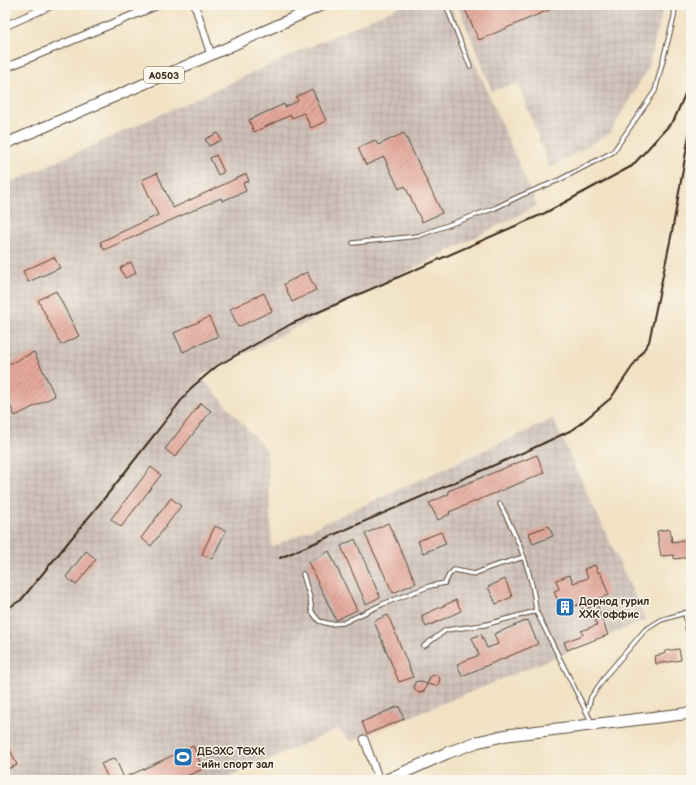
<svg xmlns="http://www.w3.org/2000/svg" width="696" height="785" viewBox="0 0 696 785" font-family="'Balsamiq Sans',sans-serif">
<defs>
<pattern id="industrial-grid" width="8" height="8" patternUnits="userSpaceOnUse"><rect width="8" height="8" fill="#cec1ba"/><path d="M0 4h8M4 0v8" fill="none" stroke="#b2a69f"/></pattern>
<pattern id="building-hatch" width="6" height="6" patternUnits="userSpaceOnUse"><rect width="6" height="6" fill="#e4a89b"/><path d="M-1 1l2-2M0 6l6-6M5 7l2-2" fill="none" stroke="#ba897e"/></pattern>
</defs>
<rect width="100%" height="100%" fill="#fbf7ec"/>
<filter id="ink" filterUnits="userSpaceOnUse"><feTurbulence type="fractalNoise" baseFrequency=".025" numOctaves="2"/><feDisplacementMap in="SourceGraphic" scale="8" xChannelSelector="R" yChannelSelector="G"/><feConvolveMatrix kernelMatrix="1 2 1 2 8 2 1 2 1" color-interpolation-filters="sRGB"/></filter>
<filter id="wash" filterUnits="userSpaceOnUse"><feTurbulence type="fractalNoise" baseFrequency=".012" numOctaves="4" result="noise"/><feDisplacementMap in="SourceGraphic" scale="16" xChannelSelector="R" yChannelSelector="G"/><feGaussianBlur stdDeviation="0.9" result="paint"/><feColorMatrix in="noise" values="0 0 0 0 0 0 0 0 0 0 0 0 0 0 0 0 0 1.4 0 .05"/><feComposite in="paint" operator="in"/></filter>
<g filter="url(#wash)">
<rect width="100%" height="100%" fill="#f1e2c4"/>
<!-- industrial -->
<path fill="url(#industrial-grid)" d="M402 5H450L537 206 200 376 267 451 272 547 553 419 646 620 351 741 338 729 222 780H5V185Z
M458 5H664L648 68 610 133 550 168 518 83 492 91Z"/>
<g id="blocks">
<!-- building -->
<path fill="url(#building-hatch)" d="M463 5H560L479 40Z
M312 89 326 121 311 128 304 113 292 118 291 115 254 132 249 120 284 104 285 107 298 101 296 97Z
M218 133 221 140 209 146 205 139Z
M404 133 442 213 422 222 405 186 399 189 384 157 366 165 358 148 375 140 378 145Z
M216 155 224 172 218 175 210 158Z
M157 173 173 208 246 174 249 181 243 183 246 191 222 201 221 198 104 250 100 242 158 215 142 180Z
M54 257 60 268 28 282 23 271Z
M131 262 136 273 125 278 120 268Z
M307 272 316 290 292 302 284 284Z
M56 291 79 336 61 345 38 300Z
M264 293 272 311 238 327 230 309Z
M209 317 218 336 183 352 174 333Z
M34 352 55 396 15 416 5 395V366Z
M201 403 211 411 175 457 165 449Z
M537 455 544 473 449 512 450 514 438 520 429 503 449 494 448 491Z
M151 467 161 475 121 527 111 519Z
M171 498 181 506 151 546 141 538Z
M388 523 416 583 393 593 365 534Z
M215 526 226 531 212 559 202 554Z
M549 526 553 536 533 544 529 533Z
M670 529 672 542 691 539V557L674 559V555L661 556 657 531Z
M441 532 446 544 423 553 418 541Z
M355 539 380 597 366 604 341 546Z
M86 551 96 559 76 585 66 577Z
M329 551 357 610 336 620 308 562Z
M595 565 598 573 600 572 609 595 595 600 608 635 567 650 564 642 583 635 581 631 597 625 590 607 583 610 580 604 569 608 571 612 566 614 565 611 562 612 554 591 559 589 556 580 570 575 573 583 588 578 584 569Z
M505 579 512 597 496 604 488 587Z
M456 600 461 611 426 627 421 616Z
M388 615 413 677 399 682 374 621Z
M528 620 538 644 462 676 457 664 479 655 472 638 481 634 487 648 498 644 494 634Z
M679 649 681 660 656 664 655 656 664 654 665 651Z
M433 675H437L440 679 439 683 436 686 427 684 430 677Z
M420 681 427 684 424 691 419 693 415 690 414 686 415 682Z
M399 706 404 719 367 734 362 722Z
M5 738 17 765 5 770Z
M193 746 203 769 178 780H109L101 764 115 758 124 778Z"/>
</g>
</g>
<g filter="url(#ink)">
<use href="#blocks" fill-opacity="0" stroke="#564637" stroke-width="1"/>
<g fill="none" stroke-linecap="round" stroke-linejoin="round">
<defs>
<path id="service" d="M446 5 470 66
M353 243 418 236 495 208 522 195 559 180 613 152 655 91 674 17 675 5
M500 504C517 537 533 573 536 611L592 723
M303 574 310 598 312 612 319 621 330 624 343 623 383 604 430 586 445 583 449 575 454 570 474 574 491 567 524 557
M685 613 691 649
M424 646 446 630 484 625 536 611
M587 713 591 697 607 674 645 630 661 620 691 611"/>
<path id="minor" d="M195 5 211 55
M5 26 52 5
M5 68 158 5
M364 739 379 780"/>
<path id="primary" d="M5 144 211 55 322 5"/>
<path id="trunk" d="M387 780 447 753 477 742 507 735 691 713"/>
</defs>
<!-- service casing -->
<use href="#service" stroke="#564637" stroke-width="5.5"/>
<!-- minor casing -->
<use href="#minor" stroke="#564637" stroke-width="9"/>
<!-- primary casing -->
<use href="#primary" stroke="#564637" stroke-width="12"/>
<!-- trunk casing -->
<use href="#trunk" stroke="#564637" stroke-width="13"/>
<!-- service -->
<use href="#service" stroke="#fff" stroke-width="3.5"/>
<!-- minor -->
<use href="#minor" stroke="#fff" stroke-width="7"/>
<!-- primary -->
<use href="#primary" stroke="#fff" stroke-width="10"/>
<!-- trunk -->
<use href="#trunk" stroke="#fff" stroke-width="11"/>
<!-- rail -->
<path stroke="#3b2a1e" stroke-width="2" d="M280 558 529 450 574 429 611 398 649 342 672 232 691 124
M5 610 21 600 111 490 191 388 217 366 291 324 545 213 632 166 674 120 691 80"/>
</g>
</g>
<!-- icons -->
<defs>
<symbol id="building-square" viewBox="-11 -11 22 22"><rect x="-9" y="-9" width="18" height="18" rx="4" fill="#1f6fb2" stroke="#fbf7ec"/><path d="M-4-6H4V6H1V3H-1V6H-4ZM-2.5-4.3h1.7v1.8h-1.7ZM.8-4.3h1.7v1.8H.8ZM-2.5-1h1.7V.8h-1.7ZM.8-1h1.7V.8H.8Z" fill="#fff"/></symbol>
<symbol id="stadium-square" viewBox="-11 -11 22 22"><rect x="-9" y="-9" width="18" height="18" rx="4" fill="#1f6fb2" stroke="#fbf7ec"/><path d="M0-5a6.5 5 0 1 0 0 10a6.5 5 0 1 0 0-10ZM-3.5-1.8h7v3.6h-7Z" fill="#fff"/></symbol>
</defs>
<g fill-rule="evenodd">
<use href="#building-square" x="554" y="596" width="22" height="22"/>
<use href="#stadium-square" x="172" y="746" width="22" height="22"/>
</g>
<g text-anchor="middle" stroke-width="3" stroke-linejoin="round" paint-order="stroke">
<!-- shield labels -->
<rect fill="#fbf7ec" stroke="#75685c" stroke-width="1" x="144" y="67" width="40" height="16" rx="3"/>
<g font-size="10" font-weight="bold" fill="#3b2a1e">
<text x="164" y="79">A0503</text>
</g>
<!-- poi labels -->
<g font-size="11" font-weight="bold" fill="#3b2a1e" stroke="#fbf7ec" text-anchor="start">
<text x="579" y="605">Дорнод гурил<tspan x="579" dy="13">ХХК оффис</tspan></text>
<text x="197" y="755">ДБЭХС ТӨХК<tspan x="197" dy="13">-ийн спорт зал</tspan></text>
</g>
</g>
<!-- margin -->
<rect width="696" height="785" fill="none" stroke="#fbf7ec" stroke-width="20"/>
</svg>
